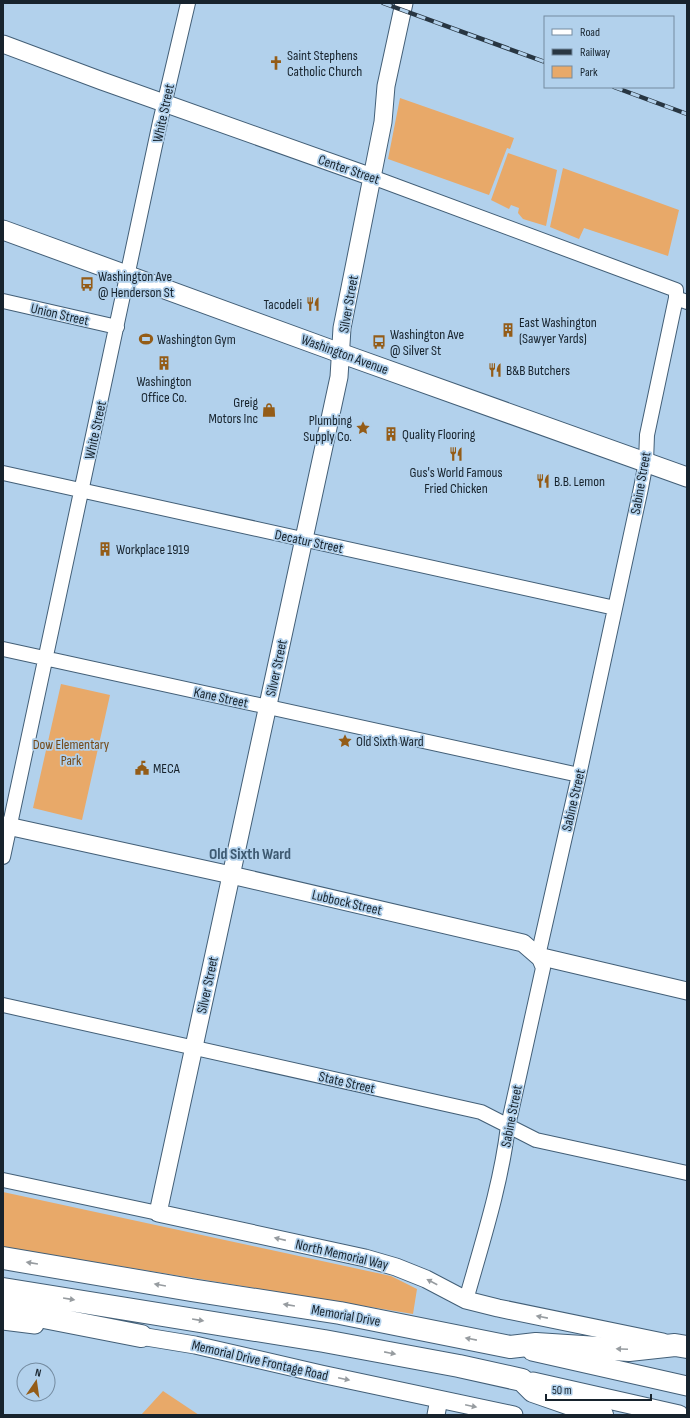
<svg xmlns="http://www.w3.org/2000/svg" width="690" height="1418" viewBox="0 0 690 1418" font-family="'Sofia Sans Condensed',sans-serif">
<rect width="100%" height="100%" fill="#b2d1ec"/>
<!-- green -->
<path fill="#e8a969" d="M400 98 514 138 510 149 507 148 489 195 388 159Z
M508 153 557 170 546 226 523 219 518 213 519 208 511 205 509 209 491 200Z
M563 168 679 210 668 256 584 228 579 239 550 227Z
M61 684 110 695 82 820 33 808Z
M3 1192 391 1276 417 1289 413 1314 3 1247Z
M163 1391 199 1415H141Z"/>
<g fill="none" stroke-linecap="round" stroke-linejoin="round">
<defs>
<path id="minor" d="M372 177 676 290V298L687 302
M3 301 117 327
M3 473 615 608
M3 649 579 775
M3 857 160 122 188 3
M3 1005 481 1112 536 1140 687 1173
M3 1180 158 1213
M466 1300C482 1243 501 1185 508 1126L543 968 538 956 579 775 641 488 646 462 647 435 676 298"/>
<path id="tertiary" d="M404 3 386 86 383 122 342 328 339 377 158 1213 365 1258 396 1267 426 1279 466 1300 498 1308 663 1342
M3 44 102 81 372 177
M3 825 231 875 523 943 538 956 687 991
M3 1321 35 1325
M128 1334 195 1345 321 1374 514 1415
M436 1415 439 1399"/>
<path id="secondary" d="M3 230 340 353 687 477
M532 1351 687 1386
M533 1382 679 1415"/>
<path id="primary" d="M3 1258 191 1290 340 1313 510 1347 536 1344 629 1350 675 1345 687 1347
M3 1289 324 1341 459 1366 522 1380 533 1391 602 1415
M3 1309 141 1336"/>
</defs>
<!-- minor casing -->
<use href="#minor" stroke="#435f77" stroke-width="16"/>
<!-- tertiary casing -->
<use href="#tertiary" stroke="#435f77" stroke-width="19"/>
<!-- secondary casing -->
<use href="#secondary" stroke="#435f77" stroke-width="21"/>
<!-- primary casing -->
<use href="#primary" stroke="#435f77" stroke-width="24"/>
<!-- minor -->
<use href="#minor" stroke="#fff" stroke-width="14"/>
<!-- tertiary -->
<use href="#tertiary" stroke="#fff" stroke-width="17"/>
<!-- secondary -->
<use href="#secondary" stroke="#fff" stroke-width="19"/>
<!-- primary -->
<use href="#primary" stroke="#fff" stroke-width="22"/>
<defs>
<path id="rail" d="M383 3 545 62
M614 87 687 114"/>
</defs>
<!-- rail casing -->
<use href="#rail" stroke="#283642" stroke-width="4.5"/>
<!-- rail -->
<use href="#rail" stroke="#b2d1ec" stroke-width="3" stroke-dasharray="9" stroke-linecap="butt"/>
</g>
<!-- one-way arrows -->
<defs><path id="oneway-solid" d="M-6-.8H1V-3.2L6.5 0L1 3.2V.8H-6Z"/></defs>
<g fill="#979ca0">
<use href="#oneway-solid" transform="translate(280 1239) rotate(-167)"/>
<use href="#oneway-solid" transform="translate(32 1263) rotate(-171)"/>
<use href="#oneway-solid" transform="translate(432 1282) rotate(-152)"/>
<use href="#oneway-solid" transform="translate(160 1285) rotate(-170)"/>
<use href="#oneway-solid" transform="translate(69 1299) rotate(9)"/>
<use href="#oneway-solid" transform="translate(289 1305) rotate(-171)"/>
<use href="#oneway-solid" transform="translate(542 1317) rotate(-169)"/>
<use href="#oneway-solid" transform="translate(198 1320) rotate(9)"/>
<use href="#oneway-solid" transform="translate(471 1339) rotate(-169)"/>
<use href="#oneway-solid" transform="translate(622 1349) rotate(-177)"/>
<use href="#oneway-solid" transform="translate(390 1353) rotate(11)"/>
<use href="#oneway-solid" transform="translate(344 1379) rotate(12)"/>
<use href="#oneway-solid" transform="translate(471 1406) rotate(12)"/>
</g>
<!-- icons -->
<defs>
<symbol id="church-bare" viewBox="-9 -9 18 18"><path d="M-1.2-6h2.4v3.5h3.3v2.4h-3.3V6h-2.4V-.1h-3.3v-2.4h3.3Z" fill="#945c17" stroke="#b2d1ec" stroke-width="2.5" paint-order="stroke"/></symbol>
<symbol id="bus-bare" viewBox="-9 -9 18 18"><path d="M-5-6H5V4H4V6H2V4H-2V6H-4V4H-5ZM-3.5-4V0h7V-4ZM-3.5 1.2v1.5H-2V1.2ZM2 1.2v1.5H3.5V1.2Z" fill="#945c17" stroke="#b2d1ec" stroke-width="2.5" paint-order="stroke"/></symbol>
<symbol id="restaurant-bare" viewBox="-9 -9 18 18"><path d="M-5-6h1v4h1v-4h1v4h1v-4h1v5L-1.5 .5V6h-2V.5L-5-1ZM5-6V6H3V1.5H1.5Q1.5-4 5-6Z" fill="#945c17" stroke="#b2d1ec" stroke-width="2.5" paint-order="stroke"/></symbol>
<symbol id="building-bare" viewBox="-9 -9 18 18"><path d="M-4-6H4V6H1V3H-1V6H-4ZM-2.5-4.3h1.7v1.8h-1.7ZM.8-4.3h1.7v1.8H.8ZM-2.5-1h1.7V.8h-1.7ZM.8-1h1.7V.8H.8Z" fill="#945c17" stroke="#b2d1ec" stroke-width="2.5" paint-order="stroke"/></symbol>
<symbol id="stadium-bare" viewBox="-9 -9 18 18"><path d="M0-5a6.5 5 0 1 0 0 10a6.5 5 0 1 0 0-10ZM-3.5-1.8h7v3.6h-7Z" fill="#945c17" stroke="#b2d1ec" stroke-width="2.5" paint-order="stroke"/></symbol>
<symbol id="shop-bare" viewBox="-9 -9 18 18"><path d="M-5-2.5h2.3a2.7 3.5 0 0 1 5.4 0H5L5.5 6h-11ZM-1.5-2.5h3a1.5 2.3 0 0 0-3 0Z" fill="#945c17" stroke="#b2d1ec" stroke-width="2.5" paint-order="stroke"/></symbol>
<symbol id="sight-bare" viewBox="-9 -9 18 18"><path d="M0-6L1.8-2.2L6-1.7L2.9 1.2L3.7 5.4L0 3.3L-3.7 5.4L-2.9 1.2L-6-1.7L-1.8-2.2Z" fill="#945c17" stroke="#b2d1ec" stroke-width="2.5" paint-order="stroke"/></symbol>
<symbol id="civic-bare" viewBox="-9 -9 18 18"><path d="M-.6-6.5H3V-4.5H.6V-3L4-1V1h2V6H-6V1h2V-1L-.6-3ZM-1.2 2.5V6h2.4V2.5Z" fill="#945c17" stroke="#b2d1ec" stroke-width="2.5" paint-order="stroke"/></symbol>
</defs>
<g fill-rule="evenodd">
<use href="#church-bare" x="266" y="53" width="20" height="20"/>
<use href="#bus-bare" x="77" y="274" width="20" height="20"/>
<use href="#restaurant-bare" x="303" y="294" width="20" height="20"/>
<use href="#building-bare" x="498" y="320" width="20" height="20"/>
<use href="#stadium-bare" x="136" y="329" width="20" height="20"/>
<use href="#bus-bare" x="369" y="332" width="20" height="20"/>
<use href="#building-bare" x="154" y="353" width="20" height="20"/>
<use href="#restaurant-bare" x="485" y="360" width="20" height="20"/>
<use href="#shop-bare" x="259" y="400" width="20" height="20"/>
<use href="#sight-bare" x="353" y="418" width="20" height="20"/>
<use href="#building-bare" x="381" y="424" width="20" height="20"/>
<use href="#restaurant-bare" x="446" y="444" width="20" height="20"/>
<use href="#restaurant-bare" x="533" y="471" width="20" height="20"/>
<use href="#building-bare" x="95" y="539" width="20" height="20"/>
<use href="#sight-bare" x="335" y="731" width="20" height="20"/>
<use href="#civic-bare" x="132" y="758" width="20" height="20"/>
</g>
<g text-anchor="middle" stroke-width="3.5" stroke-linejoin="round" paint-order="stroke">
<!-- poi labels -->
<g font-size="14" fill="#17232d" stroke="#b2d1ec" text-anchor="start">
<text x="287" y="60">Saint Stephens<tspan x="287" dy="16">Catholic Church</tspan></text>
<text x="98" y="281">Washington Ave<tspan x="98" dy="16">@ Henderson St</tspan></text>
<text x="302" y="309" text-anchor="end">Tacodeli</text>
<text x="519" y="327">East Washington<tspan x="519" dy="16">(Sawyer Yards)</tspan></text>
<text x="390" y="339">Washington Ave<tspan x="390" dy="16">@ Silver St</tspan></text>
<text x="157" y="344">Washington Gym</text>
<text x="506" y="375">B&amp;B Butchers</text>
<text x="164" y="386" text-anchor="middle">Washington<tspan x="164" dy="16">Office Co.</tspan></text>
<text x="258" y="407" text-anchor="end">Greig<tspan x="258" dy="16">Motors Inc</tspan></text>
<text x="352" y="425" text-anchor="end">Plumbing<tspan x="352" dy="16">Supply Co.</tspan></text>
<text x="402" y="439">Quality Flooring</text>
<text x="456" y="477" text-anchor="middle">Gus's World Famous<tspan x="456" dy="16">Fried Chicken</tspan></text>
<text x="554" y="486">B.B. Lemon</text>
<text x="116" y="554">Workplace 1919</text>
<text x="356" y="746">Old Sixth Ward</text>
<text x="153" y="773">MECA</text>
</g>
<!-- street labels -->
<g font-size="14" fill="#17232d" stroke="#b2d1ec">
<text transform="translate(163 113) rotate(-78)" y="5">White Street</text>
<text transform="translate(349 169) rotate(19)" y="5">Center Street</text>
<text transform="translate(348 304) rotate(-80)" y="5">Silver Street</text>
<text transform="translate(60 314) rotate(13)" y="5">Union Street</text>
<text transform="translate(345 354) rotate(20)" y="5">Washington Avenue</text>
<text transform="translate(95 430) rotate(-78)" y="5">White Street</text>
<text transform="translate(640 483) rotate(-80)" y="5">Sabine Street</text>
<text transform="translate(309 541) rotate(12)" y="5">Decatur Street</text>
<text transform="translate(276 668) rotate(-78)" y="5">Silver Street</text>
<text transform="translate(221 697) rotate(12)" y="5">Kane Street</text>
<text transform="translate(573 800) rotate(-77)" y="5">Sabine Street</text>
<text transform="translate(347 902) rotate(13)" y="5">Lubbock Street</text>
<text transform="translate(207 985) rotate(-78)" y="5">Silver Street</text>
<text transform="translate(347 1082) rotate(13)" y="5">State Street</text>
<text transform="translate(511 1116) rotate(-79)" y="5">Sabine Street</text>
<text transform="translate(342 1254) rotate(13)" y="5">North Memorial Way</text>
<text transform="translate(346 1315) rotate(10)" y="5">Memorial Drive</text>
<text transform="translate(260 1360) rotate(13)" y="5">Memorial Drive Frontage Road</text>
</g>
<!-- park labels -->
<g font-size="14" fill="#734816" stroke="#b2d1ec">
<text x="71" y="749">Dow Elementary<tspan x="71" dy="16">Park</tspan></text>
</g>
<!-- quarter labels -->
<g font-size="16" font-weight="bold" fill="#3e5a72" stroke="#b2d1ec">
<text x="250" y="859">Old Sixth Ward</text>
</g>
</g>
<!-- border -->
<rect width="690" height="1418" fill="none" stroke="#17232d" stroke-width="8"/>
<!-- legend -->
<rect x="544" y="16" width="130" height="72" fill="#b2d1ec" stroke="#748ba0"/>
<rect x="552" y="29" width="20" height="6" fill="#ffffff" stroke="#748ba0"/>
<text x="580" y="36" font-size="12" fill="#17232d">Road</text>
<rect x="552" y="49" width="20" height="6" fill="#283642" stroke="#748ba0"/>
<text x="580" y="56" font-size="12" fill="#17232d">Railway</text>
<rect x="552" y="66" width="20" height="12" fill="#e8a969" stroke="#748ba0"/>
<text x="580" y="76" font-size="12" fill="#17232d">Park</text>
<!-- north arrow -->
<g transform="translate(36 1382) rotate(13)"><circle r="19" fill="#b2d1ec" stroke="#748ba0"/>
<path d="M0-3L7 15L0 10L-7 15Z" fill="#945c17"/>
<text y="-6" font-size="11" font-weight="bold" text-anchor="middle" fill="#17232d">N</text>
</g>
<!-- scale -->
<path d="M546 1394v6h105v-6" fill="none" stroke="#17232d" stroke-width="2"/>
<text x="552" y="1394" font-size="12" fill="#17232d" stroke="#b2d1ec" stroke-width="3" paint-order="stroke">50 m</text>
</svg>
